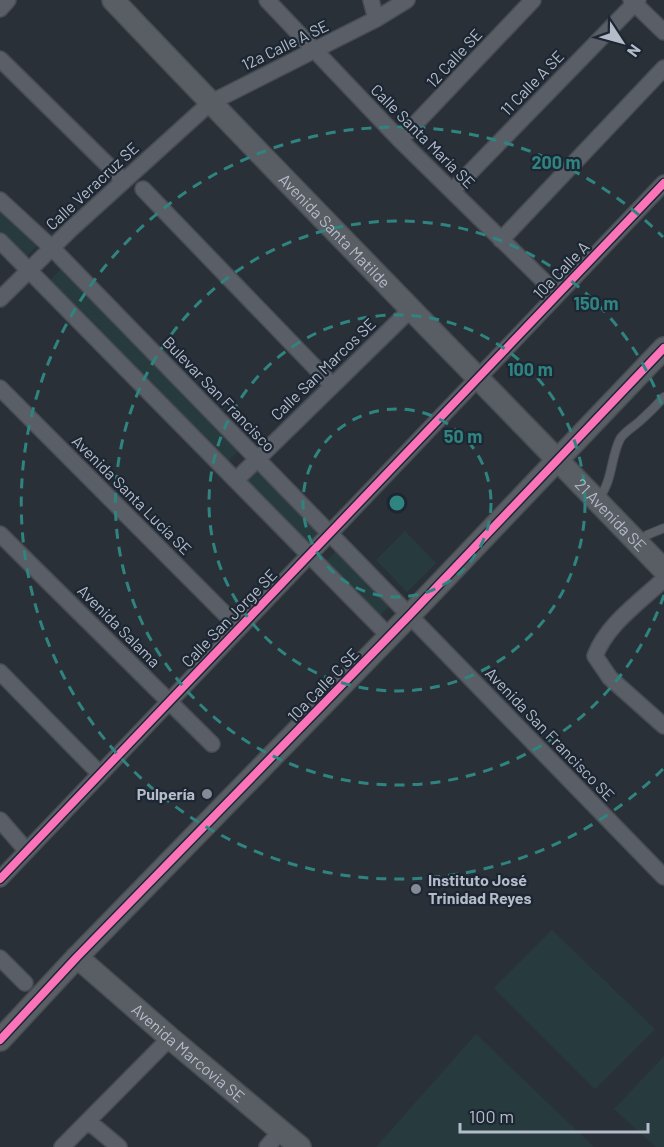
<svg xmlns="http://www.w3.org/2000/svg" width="664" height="1147" viewBox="0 0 664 1147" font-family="Barlow,sans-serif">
<rect width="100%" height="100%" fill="#2a3038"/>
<!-- green -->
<path fill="#273a3e" d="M0 211 37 246 27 256 0 233Z
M62 268 239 450 227 463 49 281Z
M259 469 320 532 306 545 245 482Z
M405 531 436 563 407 592 376 560Z
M336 552 389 607 377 618 324 563Z
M552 930 655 1029 595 1089 494 988Z
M476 1034 594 1147H376Z
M664 1056V1147H656L614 1109Z"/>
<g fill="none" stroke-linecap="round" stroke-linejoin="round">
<defs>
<path id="lane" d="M597 500C613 483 610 459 620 439 624 432 635 426 641 420 649 413 657 405 664 397
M639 543 647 535 664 528"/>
<path id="street" d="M267 0 400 140 557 294
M371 0 376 19
M631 0 664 32
M0 9 8 0
M0 59 124 181
M400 140 533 0
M143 189 332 385
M452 191 638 0
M0 200 52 248 664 877
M501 240 664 68
M0 241 389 636
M0 299 71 229 210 103 376 19 407 0
M0 388 239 628
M236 480 411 309
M0 534 212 744
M664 579C640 602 607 624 595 656L610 678 664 726
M0 672 100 774
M0 820 27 851
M0 879 664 183
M0 958 25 983
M88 1121 119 1147
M62 1147 170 1038
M267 1147 281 1131"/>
<g id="secondary">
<path id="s1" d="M113 0C295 192 481 380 664 570"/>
<path id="s2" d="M77 957 170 1038 300 1147"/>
<path d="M0 1040 77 957 409 616 664 348"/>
</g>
</defs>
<!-- lane casing -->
<use href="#lane" stroke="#484c53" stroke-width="10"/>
<!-- street casing -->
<use href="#street" stroke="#484c53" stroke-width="18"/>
<!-- secondary casing -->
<use href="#secondary" stroke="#484c53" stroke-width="24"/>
<!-- lane -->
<use href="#lane" stroke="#5a5e66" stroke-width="8"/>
<!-- street -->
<use href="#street" stroke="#5a5e66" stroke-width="15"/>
<!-- secondary -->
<use href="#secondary" stroke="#595d64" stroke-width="21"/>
<defs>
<path id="cycleway" d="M0 879 664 183
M0 1040 77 957 409 616 664 348"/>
</defs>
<!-- cycleway casing -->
<use href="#cycleway" stroke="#1d2633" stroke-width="11"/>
<!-- cycleway -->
<use href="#cycleway" stroke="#fb73b8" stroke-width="8"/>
</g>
<!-- distance rings -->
<g fill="none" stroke="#308480" stroke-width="3" stroke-dasharray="10 8">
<circle cx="397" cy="503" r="94"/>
<circle cx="397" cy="503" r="188"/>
<path d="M664 595A282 282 0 1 1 664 411"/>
<path d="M663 769A376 376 0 1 1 663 237"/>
</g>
<!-- markers -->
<g fill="#848b96" stroke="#1d2633" stroke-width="2">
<circle cx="207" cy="794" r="6"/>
<circle cx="416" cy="889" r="6"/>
</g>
<g text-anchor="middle" stroke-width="4.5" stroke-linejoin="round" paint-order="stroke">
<!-- street labels -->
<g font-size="16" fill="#b4bcc9" stroke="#1d2633">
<text transform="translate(285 45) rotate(-26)" y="6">12a Calle A SE</text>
<text transform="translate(454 58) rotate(-47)" y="6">12 Calle SE</text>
<text transform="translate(532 83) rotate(-46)" y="6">11 Calle A SE</text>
<text transform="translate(423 136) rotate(45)" y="6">Calle Santa María SE</text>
<text transform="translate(92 186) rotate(-43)" y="6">Calle Veracruz SE</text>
<text dy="6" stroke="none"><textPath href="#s1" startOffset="320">Avenida Santa Matilde</textPath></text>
<text transform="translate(561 270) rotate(-46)" y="6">10a Calle A</text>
<text transform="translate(323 369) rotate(-44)" y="6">Calle San Marcos SE</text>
<text transform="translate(219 394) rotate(46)" y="6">Bulevar San Francisco</text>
<text transform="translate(132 495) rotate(45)" y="6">Avenida Santa Lucía SE</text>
<text dy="6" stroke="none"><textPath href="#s1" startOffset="716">21 Avenida SE</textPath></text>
<text transform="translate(229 618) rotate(-46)" y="6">Calle San Jorge SE</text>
<text transform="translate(119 626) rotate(45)" y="6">Avenida Salama</text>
<text transform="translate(323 685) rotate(-46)" y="6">10a Calle C SE</text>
<text transform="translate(550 734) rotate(46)" y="6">Avenida San Francisco SE</text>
<text dy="6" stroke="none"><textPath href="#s2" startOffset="147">Avenida Marcovia SE</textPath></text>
</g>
<!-- poi labels -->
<g font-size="16" font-weight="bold" fill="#b4bcc9" stroke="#1d2633" text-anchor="end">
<text x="195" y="800">Pulpería</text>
<text x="428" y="886" text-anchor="start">Instituto José<tspan x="428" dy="18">Trinidad Reyes</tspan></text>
</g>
</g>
<circle cx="397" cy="503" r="9" fill="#308480" stroke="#1d2633" stroke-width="3"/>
<g font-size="18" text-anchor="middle" font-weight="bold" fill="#308480" stroke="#1d2633" stroke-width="4.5" stroke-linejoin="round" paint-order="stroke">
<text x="556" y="169">200 m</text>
<text x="596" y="310">150 m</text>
<text x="530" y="376">100 m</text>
<text x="463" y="443">50 m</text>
</g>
<!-- north arrow -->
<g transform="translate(622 42) rotate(126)" stroke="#1d2633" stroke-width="4.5" paint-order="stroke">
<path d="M0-4.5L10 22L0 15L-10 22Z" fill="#b4bcc9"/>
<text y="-9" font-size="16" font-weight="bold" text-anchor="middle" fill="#b4bcc9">N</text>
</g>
<!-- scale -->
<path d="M460 1123v9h188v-9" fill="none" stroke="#b4bcc9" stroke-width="3"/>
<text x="469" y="1123" font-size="18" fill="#b4bcc9" stroke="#1d2633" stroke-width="4.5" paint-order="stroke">100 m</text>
</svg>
